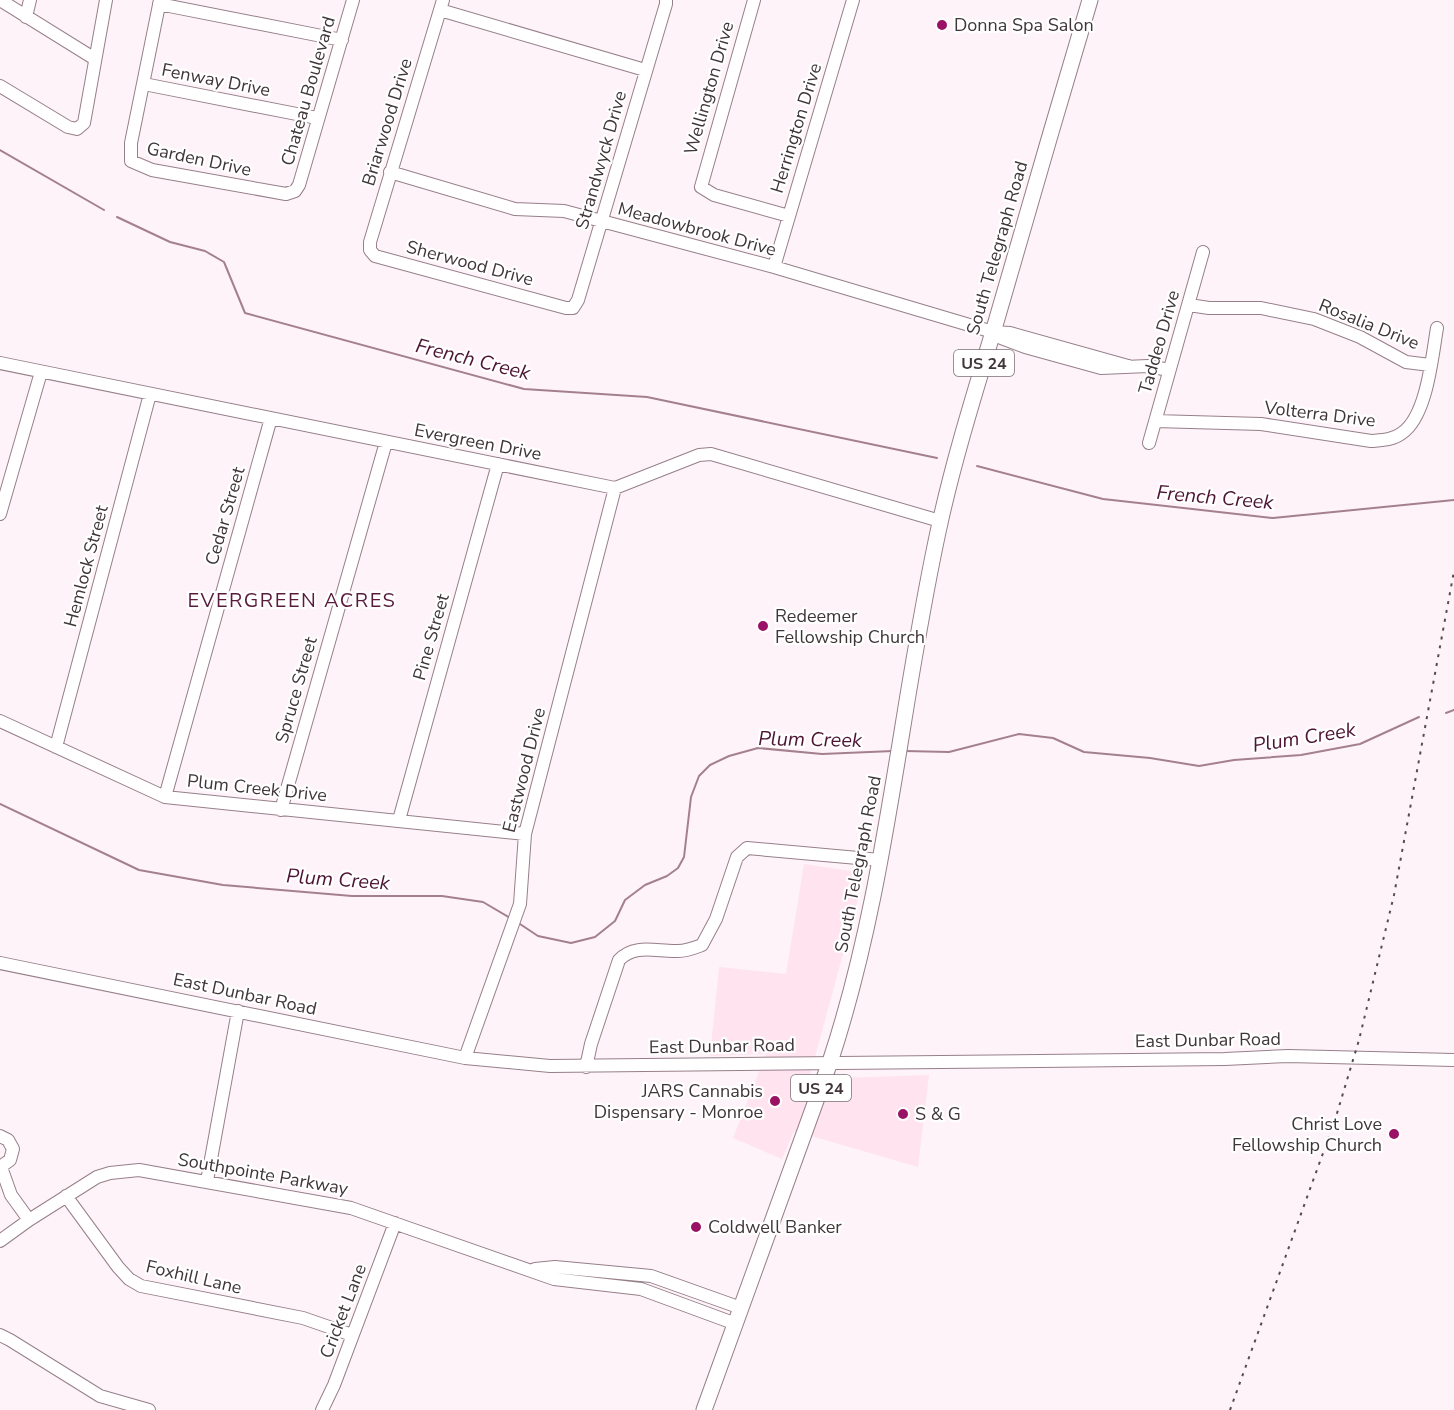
<svg xmlns="http://www.w3.org/2000/svg" width="1454" height="1410" viewBox="0 0 1454 1410" font-family="'Nunito Sans',sans-serif">
<rect width="100%" height="100%" fill="#fef3f8"/>
<!-- built -->
<path fill="#ffe3ef" d="M804 864 865 873 809 1079 929 1075 918 1167 794 1131 782 1159 733 1138 766 1054 710 1056 719 967 786 974Z"/>
<g fill="none" stroke-linecap="round" stroke-linejoin="round">
<!-- stream -->
<path stroke="#a4808f" stroke-width="2" d="M0 150 104 210
M117 217 170 242 205 251 224 262 245 313 524 389 647 397 937 458
M977 466 1103 499 1273 518 1454 500
M1446 713 1454 710
M905 751 949 752 1019 734 1053 738 1084 752 1150 758 1199 766 1234 760 1301 755 1360 744 1419 717
M0 804 139 870 223 885 352 896H442L483 902 510 918
M517 922 538 936 571 943 595 937 615 921 625 900 645 885 667 876 678 868 684 857 691 797 699 776 710 765 729 756 758 748 822 754 893 751"/>
<defs>
<path id="minor" d="M0 0 95 59
M160 0 131 143V161L152 170 286 194 295 191 299 185 353 0
M443 0 370 242V250L375 256 566 308H573L578 300 666 4V0
M754 0 701 187 714 195 789 216
M159 4 342 40
M440 10 645 70
M26 17 30 0
M144 84 317 118
M0 86 68 127 77 129 84 123 106 0
M390 172 515 209 564 211 774 267 993 332 1010 333 1128 366
M774 267 853 0
M1189 305 1209 308H1261L1314 319 1360 337 1406 362 1430 365
M1001 338 1025 347 1101 368 1148 366 1169 370
M0 363 615 488 699 455 711 454 940 521
M1155 421 1261 424 1371 441C1382 440 1393 440 1402 433 1427 416 1432 357 1437 328
M1149 443 1203 252
M0 514 41 372
M0 721 165 797 525 834
M56 747 150 394
M165 797 271 418
M281 810 386 442
M399 820 498 464
M0 963 465 1058 550 1066 1225 1059 1288 1056 1454 1060
M465 1058 520 904 525 834 615 488
M586 1067 591 1044 619 960C635 943 657 952 678 951 687 951 694 948 702 945L716 919 737 857 747 848 880 860
M0 1136 8 1140 13 1149 10 1160 0 1167
M1 1167 11 1195 29 1220
M207 1181 238 1011
M66 1196 118 1267 129 1279 141 1286 303 1318 352 1335
M0 1241 29 1220 97 1177 110 1173 139 1170 351 1208 554 1279 641 1289 736 1324
M535 1269 555 1267 651 1276 741 1308
M0 1335 10 1340 100 1396 149 1410
M322 1410 334 1385 395 1223"/>
<path id="major" d="M704 1410 830 1062C888 887 900 702 940 523 955 455 976 389 996 322 1027 215 1058 107 1090 0"/>
</defs>
<!-- minor casing -->
<use href="#minor" stroke="#977f8a" stroke-width="14"/>
<!-- major casing -->
<use href="#major" stroke="#977f8a" stroke-width="17"/>
<!-- minor -->
<use href="#minor" stroke="#fff" stroke-width="12"/>
<!-- major -->
<use href="#major" stroke="#fff" stroke-width="15"/>
<!-- rail -->
<path stroke="#564c50" stroke-width="2" stroke-dasharray="3 6" stroke-linecap="butt" d="M1230 1410 1335 1120 1359 1040 1394 895 1454 571"/>
</g>
<!-- markers -->
<g fill="#991265" stroke="#fff" stroke-width="2">
<circle cx="942" cy="25" r="6"/>
<circle cx="763" cy="626" r="6"/>
<circle cx="775" cy="1101" r="6"/>
<circle cx="903" cy="1114" r="6"/>
<circle cx="1394" cy="1134" r="6"/>
<circle cx="696" cy="1227" r="6"/>
</g>
<g text-anchor="middle" stroke-width="4.5" stroke-linejoin="round" paint-order="stroke">
<!-- shield labels -->
<g fill="#fff" stroke="#797275" stroke-width="1.5">
<rect x="954" y="350" width="60" height="26" rx="4.5"/>
<rect x="791" y="1075" width="60" height="26" rx="4.5"/>
</g>
<g font-size="16" font-weight="bold" fill="#40363a">
<text x="984" y="369">US 24</text>
<text x="821" y="1094">US 24</text>
</g>
<!-- poi labels -->
<g font-size="18" fill="#40363a" stroke="#fff" text-anchor="start">
<text x="954" y="31">Donna Spa Salon</text>
<text x="775" y="622">Redeemer<tspan x="775" dy="21">Fellowship Church</tspan></text>
<text x="763" y="1097" text-anchor="end">JARS Cannabis<tspan x="763" dy="21">Dispensary - Monroe</tspan></text>
<text x="915" y="1120">S &amp; G</text>
<text x="1382" y="1130" text-anchor="end">Christ Love<tspan x="1382" dy="21">Fellowship Church</tspan></text>
<text x="708" y="1233">Coldwell Banker</text>
</g>
<!-- street labels -->
<g font-size="18" fill="#40363a" stroke="#fff">
<text transform="translate(216 80) rotate(11)" y="6">Fenway Drive</text>
<text transform="translate(709 88) rotate(-74)" y="6">Wellington Drive</text>
<text transform="translate(308 91) rotate(-74)" y="6">Chateau Boulevard</text>
<text transform="translate(387 122) rotate(-73)" y="6">Briarwood Drive</text>
<text transform="translate(796 128) rotate(-73)" y="6">Herrington Drive</text>
<text transform="translate(199 159) rotate(12)" y="6">Garden Drive</text>
<text transform="translate(601 160) rotate(-74)" y="6">Strandwyck Drive</text>
<text transform="translate(697 229) rotate(15)" y="6">Meadowbrook Drive</text>
<text transform="translate(997 248) rotate(-74)" y="6">South Telegraph Road</text>
<text transform="translate(470 263) rotate(15)" y="6">Sherwood Drive</text>
<text transform="translate(1369 324) rotate(22)" y="6">Rosalia Drive</text>
<text transform="translate(1159 342) rotate(-74)" y="6">Taddeo Drive</text>
<text transform="translate(1320 414) rotate(7)" y="6">Volterra Drive</text>
<text transform="translate(478 442) rotate(11)" y="6">Evergreen Drive</text>
<text transform="translate(225 516) rotate(-74)" y="6">Cedar Street</text>
<text transform="translate(86 566) rotate(-75)" y="6">Hemlock Street</text>
<text transform="translate(431 637) rotate(-74)" y="6">Pine Street</text>
<text transform="translate(296 690) rotate(-74)" y="6">Spruce Street</text>
<text transform="translate(524 770) rotate(-76)" y="6">Eastwood Drive</text>
<text transform="translate(257 788) rotate(6)" y="6">Plum Creek Drive</text>
<text transform="translate(858 864) rotate(-79)" y="6">South Telegraph Road</text>
<text transform="translate(245 994) rotate(12)" y="6">East Dunbar Road</text>
<text transform="translate(1208 1040) rotate(-1)" y="6">East Dunbar Road</text>
<text transform="translate(722 1046) rotate(-1)" y="6">East Dunbar Road</text>
<text transform="translate(263 1174) rotate(10)" y="6">Southpointe Parkway</text>
<text transform="translate(194 1277) rotate(13)" y="6">Foxhill Lane</text>
<text transform="translate(343 1311) rotate(-69)" y="6">Cricket Lane</text>
</g>
<!-- water labels -->
<g font-size="20" font-style="italic" fill="#4d1433" stroke="#fff">
<text transform="translate(473 359) rotate(14)" y="7">French Creek</text>
<text transform="translate(1215 497) rotate(5)" y="7">French Creek</text>
<text transform="translate(1304 737) rotate(-9)" y="7">Plum Creek</text>
<text transform="translate(810 739) rotate(1)" y="7">Plum Creek</text>
<text transform="translate(338 879) rotate(4)" y="7">Plum Creek</text>
</g>
<!-- neighbourhood labels -->
<g font-size="20" letter-spacing="1.5" fill="#591b3d" stroke="#fff">
<text x="292" y="607">EVERGREEN ACRES</text>
</g>
</g>
</svg>
